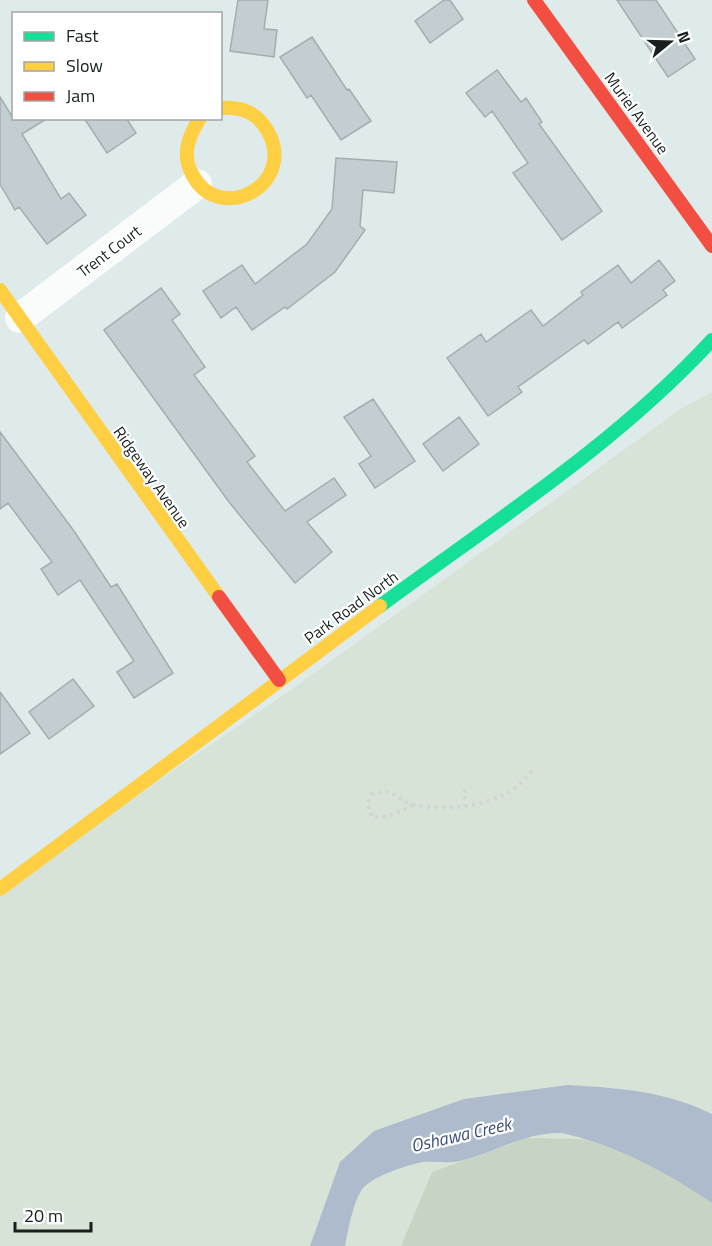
<svg xmlns="http://www.w3.org/2000/svg" width="712" height="1246" viewBox="0 0 712 1246" font-family="'Titillium Web',sans-serif">
<rect width="100%" height="100%" fill="#deebea"/>
<!-- green -->
<path fill="#d7e3d7" d="M712 392V1246H0V889L292 689 682 408Z"/>
<!-- forest -->
<path fill="#c7d4c4" d="M526 1138 676 1141 712 1149V1246H401L432 1172Z"/>
<!-- water -->
<path fill="#adbbcd" d="M568 1085C618 1088 666 1091 712 1114V1203C675 1177 621 1148 578 1137 572 1136 566 1133 560 1133 526 1132 493 1153 460 1161 448 1164 435 1161 423 1162 407 1165 377 1175 365 1186 354 1196 348 1231 345 1246H310L340 1162 374 1131 464 1099Z"/>
<!-- building -->
<path fill="#c2ced1" stroke="#a4adae" stroke-width="1.5" d="M238 0H268L264 29 277 30 274 57 230 51Z
M444 0H450L463 19 430 43 415 21Z
M617 0H656L695 59 668 77Z
M312 37 347 90 349 89 371 121 341 140 311 95 307 98 280 57Z
M497 70 521 102 526 98 542 122 539 124 602 211 562 240 513 173 528 163 492 111 485 117 466 93Z
M0 97 13 118H48L22 134 61 199 69 193 86 215 47 244 19 207 15 210 0 184Z
M84 118H126L136 133 107 153Z
M336 158 397 162 394 193 363 190 360 226 365 230 335 272 287 309 285 307 252 330 236 307 221 318 203 291 242 265 255 284 307 244 332 209Z
M659 260 675 281 663 290 667 295 622 328 618 322 588 344 584 340 518 387 522 392 488 416 447 358 481 334 486 342 531 310 543 326 583 295 581 292 618 265 631 283Z
M161 288 180 314 172 320 205 367 194 375 255 456 247 462 285 511 334 478 346 495 307 522 332 552 295 583 229 502 104 330Z
M373 399 415 461 375 488 359 464 371 456 344 417Z
M459 417 479 444 443 471 423 444Z
M0 432 74 531 111 587 117 584 173 673 134 698 117 672 134 661 80 580 58 595 41 569 52 562 8 503 0 509Z
M73 679 94 706 49 739 29 712Z
M0 692 30 733 0 754Z"/>
<g fill="none" stroke-linecap="round" stroke-linejoin="round">
<!-- path -->
<path stroke="#d1d5d5" stroke-width="4" stroke-dasharray="3 4.5" stroke-linecap="butt" d="M464 789 465 806
M413 805 387 817H372L367 804 372 794C397 786 397 802 415 805 447 811 484 807 512 790 521 784 528 775 536 768"/>
<!-- street -->
<path stroke="#fafcfc" stroke-width="30" d="M20 318 197 184"/>
<!-- fast -->
<path stroke="#16e098" stroke-width="14" d="M380 606C495 521 615 445 712 340"/>
<!-- slow -->
<path stroke="#ffcf43" stroke-width="14" d="M200 118C189 136 181 154 192 174 219 227 299 184 267 130 256 111 240 107 220 108
M0 290 219 597
M0 889 380 606"/>
<!-- jam -->
<path stroke="#f24e42" stroke-width="14" d="M534 0 712 246
M219 597 279 680"/>
</g>
<g text-anchor="middle" stroke-width="4.5" stroke-linejoin="round" paint-order="stroke">
<!-- street labels -->
<g font-size="16" fill="#171f1f" stroke="#fff">
<text transform="translate(637 113) rotate(54)" y="6">Muriel Avenue</text>
<text transform="translate(109 251) rotate(-37)" y="6">Trent Court</text>
<text transform="translate(152 477) rotate(55)" y="6">Ridgeway Avenue</text>
<text transform="translate(351 607) rotate(-36)" y="6">Park Road North</text>
</g>
<!-- water labels -->
<g font-size="18" font-style="italic" fill="#3c5179" stroke="#fff">
<text transform="translate(461 1135) rotate(-13)" y="6">Oshawa Creek</text>
</g>
</g>
<!-- legend -->
<rect x="12" y="12" width="210" height="108" fill="#ffffff" stroke="#a2a5a5" stroke-width="1.5"/>
<rect x="24" y="32" width="30" height="9" fill="#16e098" stroke="#a2a5a5" stroke-width="1.5"/>
<text x="66" y="42" font-size="18" fill="#171f1f">Fast</text>
<rect x="24" y="62" width="30" height="9" fill="#ffcf43" stroke="#a2a5a5" stroke-width="1.5"/>
<text x="66" y="72" font-size="18" fill="#171f1f">Slow</text>
<rect x="24" y="92" width="30" height="9" fill="#f24e42" stroke="#a2a5a5" stroke-width="1.5"/>
<text x="66" y="102" font-size="18" fill="#171f1f">Jam</text>
<!-- north arrow -->
<g transform="translate(670 42) rotate(71)" stroke="#ffffff" stroke-width="4.5" paint-order="stroke">
<path d="M0-4.5L10 22L0 15L-10 22Z" fill="#171f1f"/>
<text y="-9" font-size="16" font-weight="bold" text-anchor="middle" fill="#171f1f">N</text>
</g>
<!-- scale -->
<path d="M15 1222v9h76v-9" fill="none" stroke="#171f1f" stroke-width="3"/>
<text x="24" y="1222" font-size="18" fill="#171f1f" stroke="#ffffff" stroke-width="4.5" paint-order="stroke">20 m</text>
</svg>
